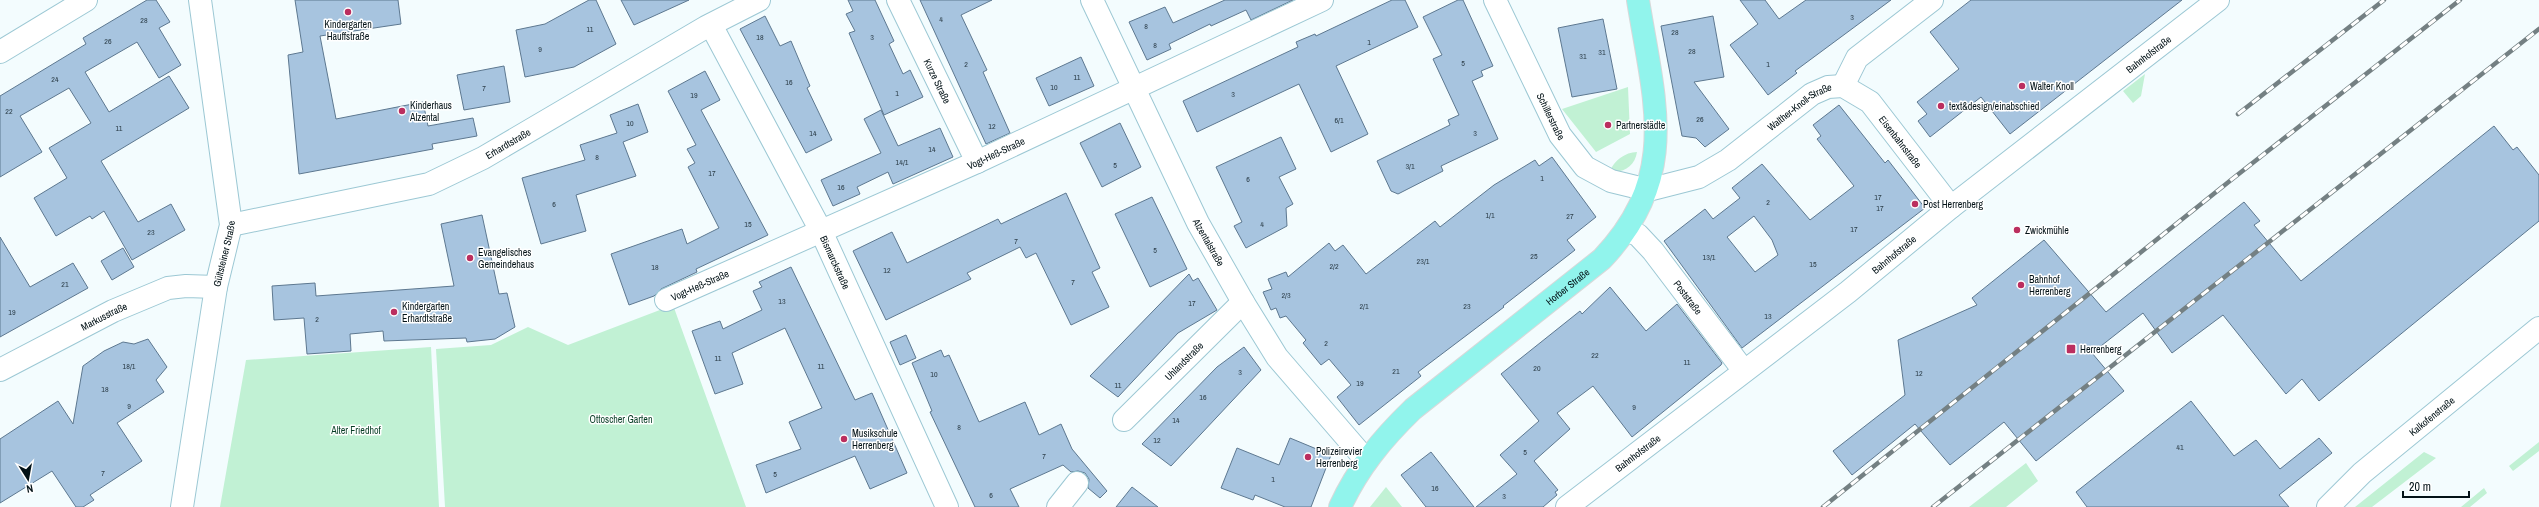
<svg xmlns="http://www.w3.org/2000/svg" width="2539" height="507" viewBox="0 0 2539 507" font-family="'Archivo Narrow',sans-serif">
<rect width="100%" height="100%" fill="#f3fcfe"/>
<!-- green -->
<path fill="#c1f1d4" d="M2145 74 2141 96 2133 103 2123 91Z
M1628 87 1630 134 1596 152 1562 109Z
M1637 152C1635 166 1623 174 1610 171 1614 161 1625 152 1637 152Z
M673 305 746 507H445L436 349 491 345 528 327 568 345Z
M431 347 439 507H220L246 360Z
M2539 442V451L2513 471 2509 466Z
M2424 452 2436 458 2372 507H2355Z
M2026 463 2038 481 2006 507H1969Z
M1386 487 1402 507H1370Z
M2484 488 2487 493 2470 507H2461Z"/>
<!-- building -->
<path fill="#a7c4df" stroke="#5d7890" fill-rule="evenodd" d="M147 0H156L170 22 159 28 181 65 159 78 137 42 85 72 109 112 169 76 189 108 101 161 138 222 171 204 185 230 132 260 104 211 92 219 90 216 56 236 34 198 67 178 49 148 91 123 69 88 20 116 42 152 0 177V96L86 44 83 38Z
M295 0H398L401 24 320 36 336 119 423 102 428 126 473 118 477 136 432 144 433 149 299 174 288 55 303 52Z
M589 0H596L616 44 574 67 525 77 516 30 545 24Z
M621 0H689L634 25Z
M848 0H875L894 41 889 44 903 74 910 70 923 97 884 115 849 33 855 31 846 14 853 11Z
M920 0H992L961 15 987 70 983 72 1010 133 986 144Z
M1225 0H1293L1251 20 1246 10 1211 26 1210 24 1169 44 1171 49 1147 60 1129 22 1165 7 1173 23Z
M1392 0H1405L1418 27 1336 66 1368 134 1331 152 1299 84 1197 132 1183 101 1298 47 1296 42 1315 34 1316 36Z
M1458 0H1463L1493 66 1481 71 1483 76 1472 81 1498 139 1441 166 1443 171 1398 194 1391 191 1377 161 1450 125 1448 120 1459 115 1433 59 1442 55 1423 17Z
M1740 0H1765L1779 19 1806 0H1891L1795 71 1797 73 1768 95 1730 45 1758 24Z
M1971 0H2182L2010 134 1981 97 1930 137 1918 121 1927 114 1917 102 1959 69 1930 32Z
M765 16 780 46 791 41 810 86 807 88 832 140 806 153 740 29Z
M1713 16 1724 77 1694 82 1729 129 1705 147 1696 138 1682 136 1661 26Z
M1603 19 1617 89 1572 97 1558 28Z
M1081 57 1094 86 1049 106 1036 78Z
M504 66 510 102 464 110 457 75Z
M705 71 720 100 701 110 768 235 696 269 697 272 661 289 654 296 629 305 611 254 682 229 687 244 719 228 688 167 695 163 687 149 696 145 668 91Z
M638 104 648 132 623 142 636 176 576 195 586 231 541 244 522 178 585 160 580 145 617 133 610 115Z
M1839 105 1885 163 1888 160 1925 208 1742 348 1664 241 1705 209 1713 219 1740 198 1732 188 1762 164 1810 220 1854 186 1817 139 1821 136 1813 125ZM1754 216 1772 240 1778 255 1755 272 1727 237Z
M881 110 898 146 940 128 953 157 893 184 888 172 857 187 860 194 833 206 821 180 881 153 864 119Z
M1120 123 1141 167 1102 187 1080 143Z
M2494 126 2513 150 2517 147 2539 175V221L2319 401 2302 379 2286 394 2223 315 2172 353 2143 313 2092 353 2124 391 2036 461 2004 422 1950 465 1915 424 1852 475 1833 451 1905 395 1898 340 1977 305 1972 298 2044 240 2106 312 2244 202 2260 221 2254 225 2301 281Z
M1281 137 1296 169 1279 177 1293 204 1286 208 1287 226 1246 248 1234 226 1242 222 1216 167Z
M1552 157 1596 217 1567 240 1575 250 1503 306 1504 307 1418 372 1421 376 1359 425 1337 397 1351 385 1329 359 1321 365 1303 343 1306 340 1286 316 1280 318 1276 308 1271 310 1263 292 1272 289 1268 279 1286 272 1288 277 1329 243 1335 251 1343 245 1366 274 1435 221 1440 227 1494 185 1535 160 1539 166Z
M1066 193 1100 268 1092 272 1109 307 1071 325 1036 253 1026 258 1020 247 967 273 971 279 886 320 853 251 892 232 907 263 998 219 1001 224Z
M1152 197 1187 269 1150 287 1115 214Z
M482 215 499 294 507 293 515 327 495 339 467 342 466 338 384 341 383 331 350 334 351 351 307 354 304 318 274 320 272 286 315 283 316 296 454 286 441 224Z
M0 237 30 287 73 263 88 288 0 337Z
M123 248 134 267 112 280 101 261Z
M791 267 855 400 872 393 907 473 870 489 855 456 766 493 756 465 801 449 789 422 822 408 785 328 732 353 743 384 715 394 692 331 720 321 723 329 762 310 753 291 762 287 759 282Z
M1189 274 1193 281 1198 278 1217 310 1178 333 1118 397 1090 376Z
M1610 287 1646 331 1677 304 1722 363 1721 365 1632 437 1593 386 1557 413 1570 429 1534 461 1558 490 1555 492 1557 495 1543 507H1476L1517 474 1500 455 1539 421 1501 374 1580 311 1582 314Z
M906 335 916 358 900 365 890 342Z
M148 339 167 367 156 380 164 392 117 423 142 461 90 495 94 500 83 507H76L52 471 0 503V439L58 401 73 424 83 366 104 351 123 342 134 344Z
M1244 347 1261 370 1171 466 1142 444 1217 367Z
M941 350 944 357 949 355 979 422 1025 402 1039 435 1061 424 1072 449 1107 491 1100 498 1088 488 1089 479 1085 473 1078 471 1071 472 1063 465 1010 489 1019 507H975L930 412 932 411 912 363Z
M2191 401 2234 456 2256 440 2280 469 2319 438 2332 453 2279 495 2289 507H2087L2076 492Z
M1290 438 1331 455 1311 507H1285L1255 495 1253 500 1221 488 1237 448 1279 465Z
M1431 452 1474 507H1426L1401 475Z
M1132 487 1158 507H1116Z"/>
<g fill="none" stroke-linecap="round" stroke-linejoin="round">
<defs>
<g id="minor">
<path id="s1" d="M898 0 977 162"/>
<path id="s2" d="M1092 0 1198 223 1243 302 1277 357 1366 460"/>
<path id="s3" d="M1495 0 1560 135 1585 167 1611 181 1648 190 1699 177 1728 160 1812 94 1828 87 1843 86 1870 102 1951 207"/>
<path id="s4" d="M711 25 821 231 947 507"/>
<path d="M0 52 86 0"/>
<path d="M1843 86 1857 58 1932 0"/>
<path id="s5" d="M231 225 429 184 483 158 706 27 759 0"/>
<path id="s6" d="M1626 230 1638 235 1653 251 1744 371"/>
<path id="s7" d="M666 300 977 162 1322 0"/>
<path id="s8" d="M0 370 113 311 168 288 186 286 216 287"/>
<path id="s9" d="M1124 420 1243 302"/>
<path id="s10" d="M182 507 216 287 231 225 200 0"/>
<path d="M1058 507 1077 483"/>
<path id="s11" d="M1567 507 1848 292 1951 207 2218 0"/>
<path id="s12" d="M2328 507 2362 473 2539 328"/>
</g>
<g id="primary">
<path id="s13" d="M1340 507C1358 468 1382 439 1413 409L1602 259C1681 176 1654 101 1638 0"/>
</g>
</defs>
<!-- minor casing -->
<use href="#minor" stroke="#9cc8d4" stroke-width="24"/>
<!-- primary casing -->
<use href="#primary" stroke="#d7d9da" stroke-width="24"/>
<!-- minor -->
<use href="#minor" stroke="#fff" stroke-width="22"/>
<!-- primary -->
<use href="#primary" stroke="#91f4ec" stroke-width="22"/>
<defs>
<path id="rail" d="M2238 114 2384 0
M1823 507 2231 180 2460 0
M1933 507 2539 29"/>
</defs>
<!-- rail casing -->
<use href="#rail" stroke="#748083" stroke-width="4.5"/>
<!-- rail -->
<use href="#rail" stroke="#fff" stroke-width="3" stroke-dasharray="9" stroke-linecap="butt"/>
</g>
<!-- markers -->
<g fill="#bb2e5f" stroke="#fff" stroke-width="1.5">
<circle cx="348" cy="12" r="4"/>
<circle cx="2022" cy="86" r="4"/>
<circle cx="1941" cy="106" r="4"/>
<circle cx="402" cy="111" r="4"/>
<circle cx="1608" cy="125" r="4"/>
<circle cx="1915" cy="204" r="4"/>
<circle cx="2017" cy="230" r="4"/>
<circle cx="470" cy="258" r="4"/>
<circle cx="2021" cy="285" r="4"/>
<circle cx="394" cy="312" r="4"/>
<rect x="2066" y="344" width="10" height="10" rx="2"/>
<circle cx="844" cy="439" r="4"/>
<circle cx="1308" cy="457" r="4"/>
</g>
<g text-anchor="middle" stroke-width="3" stroke-linejoin="round" paint-order="stroke">
<!-- number labels -->
<g font-size="8" fill="#2c3e49">
<text x="1852" y="20">3</text>
<text x="941" y="22">4</text>
<text x="144" y="23">28</text>
<text x="1146" y="29">8</text>
<text x="590" y="32">11</text>
<text x="1675" y="35">28</text>
<text x="760" y="40">18</text>
<text x="872" y="40">3</text>
<text x="108" y="44">26</text>
<text x="1369" y="45">1</text>
<text x="1155" y="48">8</text>
<text x="540" y="52">9</text>
<text x="1692" y="54">28</text>
<text x="1602" y="55">31</text>
<text x="1583" y="59">31</text>
<text x="1463" y="66">5</text>
<text x="966" y="67">2</text>
<text x="1768" y="67">1</text>
<text x="1077" y="80">11</text>
<text x="55" y="82">24</text>
<text x="789" y="85">16</text>
<text x="1054" y="90">10</text>
<text x="484" y="91">7</text>
<text x="897" y="96">1</text>
<text x="1233" y="97">3</text>
<text x="694" y="98">19</text>
<text x="9" y="114">22</text>
<text x="1700" y="122">26</text>
<text x="1339" y="123">6/1</text>
<text x="630" y="126">10</text>
<text x="992" y="129">12</text>
<text x="119" y="131">11</text>
<text x="813" y="136">14</text>
<text x="1475" y="136">3</text>
<text x="932" y="152">14</text>
<text x="597" y="160">8</text>
<text x="902" y="165">14/1</text>
<text x="1115" y="168">5</text>
<text x="1410" y="169">3/1</text>
<text x="712" y="176">17</text>
<text x="1542" y="181">1</text>
<text x="1248" y="182">6</text>
<text x="841" y="190">16</text>
<text x="1878" y="200">17</text>
<text x="1768" y="205">2</text>
<text x="554" y="207">6</text>
<text x="1880" y="211">17</text>
<text x="1490" y="218">1/1</text>
<text x="1570" y="219">27</text>
<text x="748" y="227">15</text>
<text x="1262" y="227">4</text>
<text x="1854" y="232">17</text>
<text x="151" y="235">23</text>
<text x="1016" y="244">7</text>
<text x="1155" y="253">5</text>
<text x="1534" y="259">25</text>
<text x="1709" y="260">13/1</text>
<text x="1423" y="264">23/1</text>
<text x="1813" y="267">15</text>
<text x="1334" y="269">2/2</text>
<text x="655" y="270">18</text>
<text x="887" y="273">12</text>
<text x="1073" y="285">7</text>
<text x="65" y="287">21</text>
<text x="1286" y="298">2/3</text>
<text x="782" y="304">13</text>
<text x="1192" y="306">17</text>
<text x="1364" y="309">2/1</text>
<text x="1467" y="309">23</text>
<text x="12" y="315">19</text>
<text x="1768" y="319">13</text>
<text x="317" y="322">2</text>
<text x="1326" y="346">2</text>
<text x="1595" y="358">22</text>
<text x="718" y="361">11</text>
<text x="1687" y="365">11</text>
<text x="129" y="369">18/1</text>
<text x="821" y="369">11</text>
<text x="1537" y="371">20</text>
<text x="1396" y="374">21</text>
<text x="1240" y="375">3</text>
<text x="1919" y="376">12</text>
<text x="934" y="377">10</text>
<text x="1360" y="386">19</text>
<text x="1118" y="388">11</text>
<text x="105" y="392">18</text>
<text x="1203" y="400">16</text>
<text x="129" y="409">9</text>
<text x="1634" y="410">9</text>
<text x="1176" y="423">14</text>
<text x="959" y="430">8</text>
<text x="1157" y="443">12</text>
<text x="2180" y="450">41</text>
<text x="1525" y="455">5</text>
<text x="1044" y="459">7</text>
<text x="103" y="476">7</text>
<text x="775" y="477">5</text>
<text x="1273" y="482">1</text>
<text x="1435" y="491">16</text>
<text x="991" y="498">6</text>
<text x="1504" y="499">3</text>
</g>
<!-- poi labels -->
<g font-size="10" fill="#031217" stroke="#fff" text-anchor="start">
<text x="348" y="28" text-anchor="middle">Kindergarten<tspan x="348" dy="12">Hauffstraße</tspan></text>
<text x="2030" y="90">Walter Knoll</text>
<text x="410" y="109">Kinderhaus<tspan x="410" dy="12">Alzental</tspan></text>
<text x="1949" y="110">text&amp;design/einabschied</text>
<text x="1616" y="129">Partnerstädte</text>
<text x="1923" y="208">Post Herrenberg</text>
<text x="2025" y="234">Zwickmühle</text>
<text x="478" y="256">Evangelisches<tspan x="478" dy="12">Gemeindehaus</tspan></text>
<text x="2029" y="283">Bahnhof<tspan x="2029" dy="12">Herrenberg</tspan></text>
<text x="402" y="310">Kindergarten<tspan x="402" dy="12">Erhardtstraße</tspan></text>
<text x="2080" y="353">Herrenberg</text>
<text x="852" y="437">Musikschule<tspan x="852" dy="12">Herrenberg</tspan></text>
<text x="1316" y="455">Polizeirevier<tspan x="1316" dy="12">Herrenberg</tspan></text>
</g>
<!-- street labels -->
<g font-size="10" fill="#031217" stroke="#fff">
<text dy="4" stroke="none"><textPath href="#s11" startOffset="737">Bahnhofstraße</textPath></text>
<text dy="4" stroke="none"><textPath href="#s1" startOffset="90">Kurze Straße</textPath></text>
<text dy="4" stroke="none"><textPath href="#s3" startOffset="434">Walther-Knoll-Straße</textPath></text>
<text dy="4" stroke="none"><textPath href="#s3" startOffset="129">Schillerstraße</textPath></text>
<text dy="4" stroke="none"><textPath href="#s3" startOffset="565">Eisenbahnstraße</textPath></text>
<text dy="4" stroke="none"><textPath href="#s5" startOffset="291">Erhardtstraße</textPath></text>
<text dy="4" stroke="none"><textPath href="#s7" startOffset="361">Vogt-Heß-Straße</textPath></text>
<text dy="4" stroke="none"><textPath href="#s2" startOffset="269">Alzentalstraße</textPath></text>
<text dy="4" stroke="none"><textPath href="#s10" startOffset="257">Gültsteiner Straße</textPath></text>
<text dy="4" stroke="none"><textPath href="#s11" startOffset="413">Bahnhofstraße</textPath></text>
<text dy="4" stroke="none"><textPath href="#s4" startOffset="268">Bismarckstraße</textPath></text>
<text dy="4" stroke="none"><textPath href="#s7" startOffset="37">Vogt-Heß-Straße</textPath></text>
<text dy="4" stroke="none"><textPath href="#s13" startOffset="320">Horber Straße</textPath></text>
<text dy="4" stroke="none"><textPath href="#s6" startOffset="93">Poststraße</textPath></text>
<text dy="4" stroke="none"><textPath href="#s8" startOffset="117">Markusstraße</textPath></text>
<text dy="4" stroke="none"><textPath href="#s9" startOffset="84">Uhlandstraße</textPath></text>
<text dy="4" stroke="none"><textPath href="#s12" startOffset="138">Kalkofenstraße</textPath></text>
<text dy="4" stroke="none"><textPath href="#s11" startOffset="89">Bahnhofstraße</textPath></text>
</g>
<!-- park labels -->
<g font-size="10" fill="#063d24" stroke="#fff">
<text x="621" y="423">Ottoscher Garten</text>
<text x="356" y="434">Alter Friedhof</text>
</g>
</g>
<!-- north arrow -->
<g transform="translate(28 479) rotate(169)" stroke="#ffffff" stroke-width="3" paint-order="stroke">
<path d="M0-3L7 15L0 10L-7 15Z" fill="#031217"/>
<text y="-6" font-size="11" font-weight="bold" text-anchor="middle" fill="#031217">N</text>
</g>
<!-- scale -->
<path d="M2403 491v6h66v-6" fill="none" stroke="#031217" stroke-width="2"/>
<text x="2409" y="491" font-size="12" fill="#031217" stroke="#ffffff" stroke-width="3" paint-order="stroke">20 m</text>
</svg>
